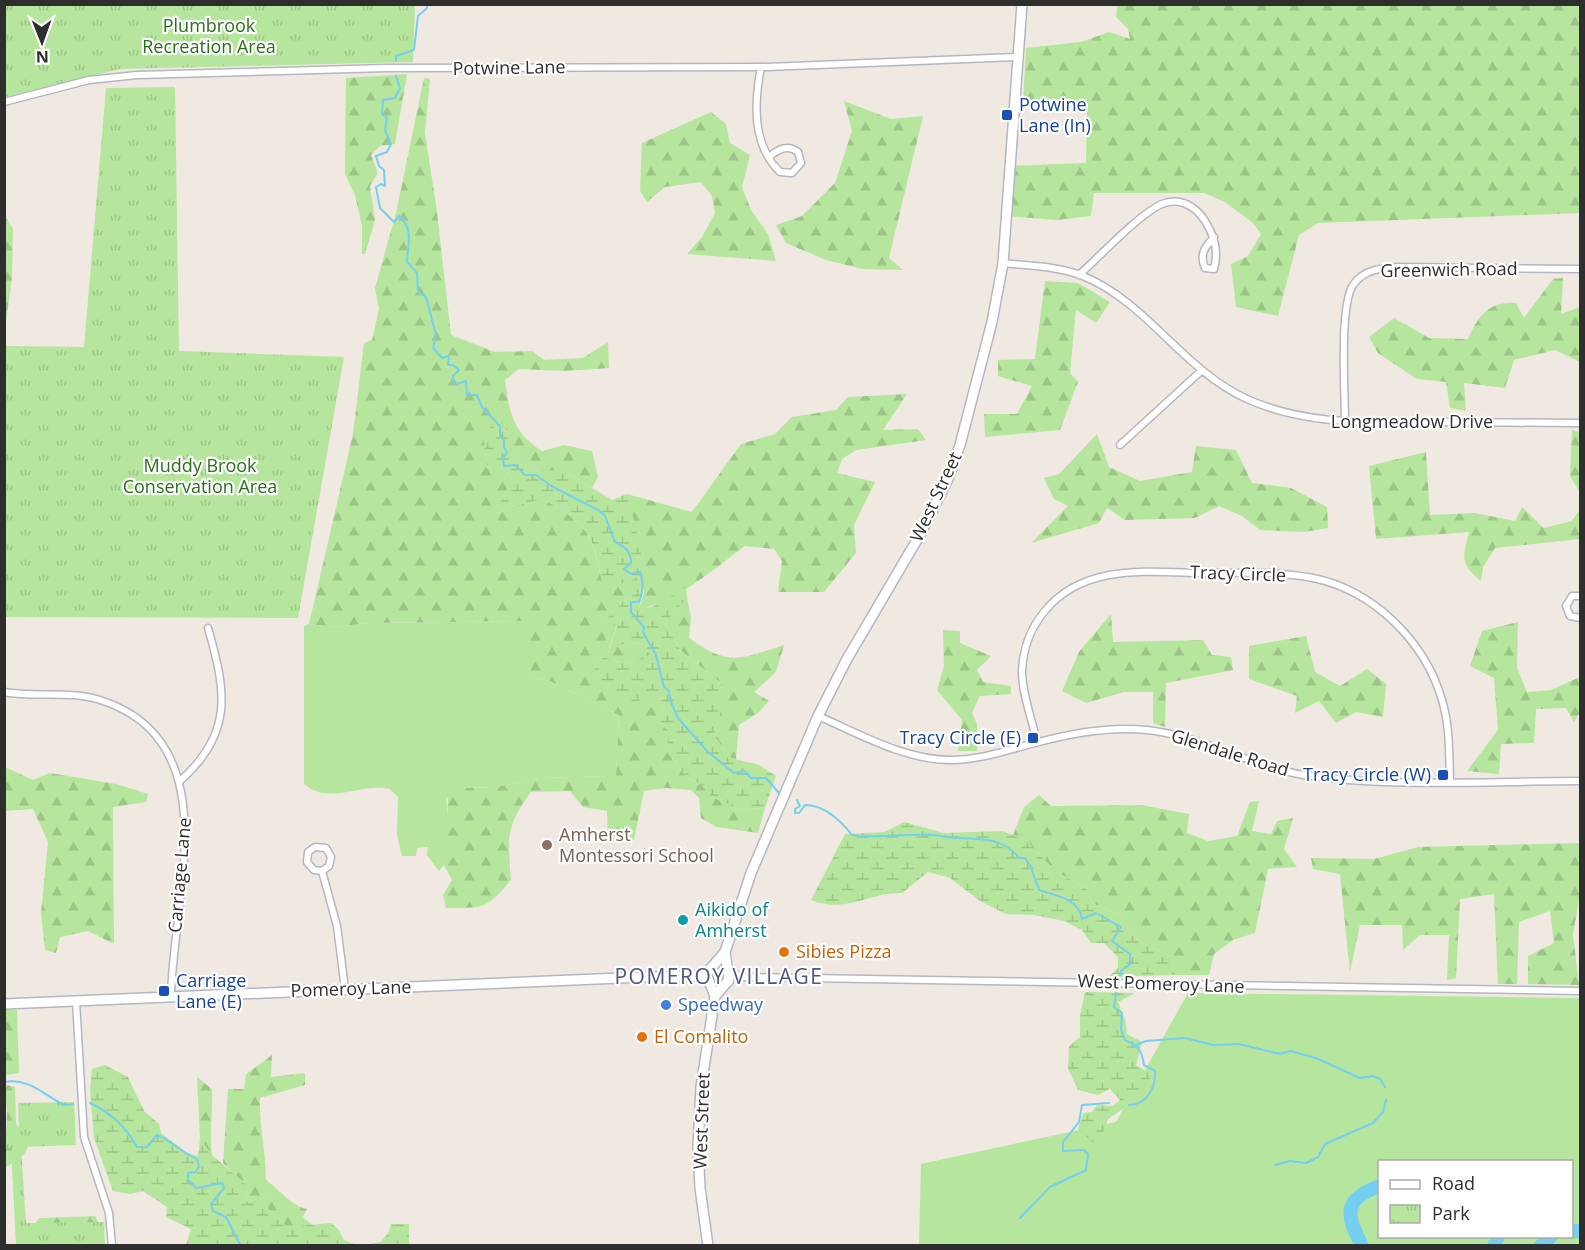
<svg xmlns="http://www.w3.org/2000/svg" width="1585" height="1250" viewBox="0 0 1585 1250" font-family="'Open Sans',sans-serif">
<defs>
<pattern id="forest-firs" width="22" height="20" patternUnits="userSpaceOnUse" patternTransform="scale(1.5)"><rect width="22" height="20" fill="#b6e59e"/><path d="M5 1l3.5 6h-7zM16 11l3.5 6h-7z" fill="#9dc588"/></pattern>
<pattern id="wetland-marsh" width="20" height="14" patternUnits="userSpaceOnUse" patternTransform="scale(1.5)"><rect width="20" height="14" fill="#b6e59e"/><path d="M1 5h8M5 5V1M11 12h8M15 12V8" fill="none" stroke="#9dc588"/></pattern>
<pattern id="park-tufts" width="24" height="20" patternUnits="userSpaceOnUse" patternTransform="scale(1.5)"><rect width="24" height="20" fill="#b6e59e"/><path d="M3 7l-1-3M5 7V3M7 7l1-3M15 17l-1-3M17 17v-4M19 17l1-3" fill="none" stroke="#9dc588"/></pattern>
</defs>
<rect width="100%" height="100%" fill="#efe9e1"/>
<!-- grass -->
<path fill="#b6e59e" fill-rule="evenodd" d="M523 621 530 678 550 681 619 715 616 776 539 778 497 787H465L446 795 451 857 439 871 427 855 428 847 417 848 416 856H402L397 835 398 797 390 789C361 782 330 806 304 784V626L309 624 335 627 367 623Z
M1188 993 1580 998V1245L919 1246 921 1164 1116 1122ZM1380 1162H1572V1236H1380Z"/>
<!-- forest -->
<path fill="url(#forest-firs)" d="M1121 5H1580V213L1318 223 1299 235 1278 316 1236 307 1231 264 1248 256 1261 234 1253 223 1225 202 1204 193H1094L1091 216 1057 220 1006 216 1009 166 1086 163 1087 109 1023 102 1026 48 1081 42 1109 32 1130 39 1128 29 1116 17 1117 6Z
M407 74 395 144 380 146 371 155 378 173 370 186 375 220 365 254H362V226L355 195 345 174 346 78Z
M424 78 430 79 425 133 437 212 451 335 495 352 532 351 544 360 583 358 608 342 609 368 565 371 519 369 505 380C509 412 513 433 542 451L564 445 592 451 598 477 592 488 562 470H541L517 463 504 423 498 467 513 476 503 499 494 507 496 514 511 507 543 499C588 525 591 530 602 581L637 577 638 593 625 599 606 620 617 625 608 653 623 644 644 643 650 655 625 664 603 657 594 660 596 679 614 684 637 701 656 695 664 712 653 718 668 730 667 751 686 777 701 784 711 796 740 810 765 808 758 833 717 827 701 818 699 798 691 790 666 788 644 791 634 840 608 841 607 811 583 807 570 791 531 792C505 827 508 838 511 880 487 909 483 908 446 908L443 895 452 880 444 865 451 856 447 832 448 799 442 792V788L497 787 539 778 616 776 619 715 550 681 529 678 523 621 367 623 335 627 309 624 353 434 364 343 372 340 379 309 375 288 396 213Z
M844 101 891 119 923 116 889 258 903 270 863 269 826 260 786 243 776 225 802 216 835 183 852 131Z
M711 112 726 124 730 143 750 155 742 187 751 210 768 234 776 261 687 254 702 237 715 213 712 196 701 182 665 187 647 202 640 191 642 143Z
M5 216 13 229 12 278 5 328Z
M1563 278 1561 314 1580 307V362L1555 350 1514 360 1505 388 1464 383 1466 411 1450 408 1446 382 1417 379 1378 353 1369 337 1394 318 1429 338 1468 339C1478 316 1489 301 1516 303L1524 318 1553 279Z
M1045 281 1078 283 1110 302 1096 323 1076 310 1070 373 1078 382 1060 430 985 437 984 414H1017L1032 386 998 376V360L1035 359Z
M907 394 883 430 918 429 926 440 856 450 842 459 837 473 875 482 854 525 856 553 824 592H778L782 561 774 549 745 546C716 567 675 604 639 609L644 593 627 494 692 512 741 444 775 434 792 417 836 410 848 397Z
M1572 430 1580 432V493L1570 476Z
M1097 434 1109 467 1140 481 1192 472 1196 446 1236 450 1252 483 1291 488 1327 507 1328 528 1304 532 1260 530 1242 516 1219 506 1195 518 1125 520 1107 508 1099 523 1031 543 1068 506 1054 499 1044 478 1059 474Z
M1426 452 1430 515 1475 513 1515 521 1522 507 1544 528 1572 521 1580 509V539L1495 548 1483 567 1481 581C1459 564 1463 556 1469 532L1376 539 1369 466Z
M687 598 691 618 689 638C728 667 741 659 784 645L776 672 754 692 769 701 758 713 739 725 736 759 731 758 714 736 721 708V683L680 650 665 623Z
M1111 614 1113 642 1203 640 1212 655 1231 657 1233 670 1166 683 1165 727 1153 723V692H1124L1086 703 1062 691 1079 652Z
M1518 622 1517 668 1527 692 1551 690 1580 677V712L1574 722 1566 708 1536 709 1534 743 1501 744 1499 774 1467 771 1498 730 1494 678 1470 666 1482 631Z
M943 630 960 631V643L991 656 977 670 983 682 1011 686V694L980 696 972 713 977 724V751H958L962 720 937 690 944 666Z
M1306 636 1315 672 1340 686 1367 669 1386 684 1383 717 1356 712 1336 723 1319 701 1295 713 1297 696 1249 679V646Z
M5 767 33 780 50 773 116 784 148 794 146 802 113 807 114 944 88 931 60 937 56 953 45 950 41 913 48 842 33 809 5 811Z
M1039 795 1051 806 1141 805 1189 814 1187 833 1208 841 1237 836 1250 802 1259 801 1252 831 1271 834 1277 821 1293 818 1284 849 1297 867 1268 869 1255 933 1233 940 1214 954 1209 975H1175V958C1152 947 1130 943 1122 916L1092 903 1086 888 1055 871 1026 840 1013 835 1024 807Z
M1580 843V894L1573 934 1579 985 1528 984V956L1554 943 1550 911 1519 922 1517 984H1498L1494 894 1460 899 1456 978 1447 980 1449 935H1420L1403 950 1402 925H1360L1350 972 1340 874 1313 869 1311 858 1374 859 1418 847Z
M5 1010H17L19 1073 5 1075Z
M272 1055 271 1077 305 1073V1085L260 1098C259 1126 266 1152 266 1180 280 1190 290 1205 307 1209L303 1217 312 1225 287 1227 266 1207 273 1195 246 1202 247 1186 223 1163 228 1089H244L246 1074Z
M197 1077 212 1089C213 1112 209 1133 212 1156L200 1139Z
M7 1085 15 1087 16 1123 29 1143 25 1154 5 1168 7 1111 5 1091Z
M95 1216 102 1228 21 1246 39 1218Z"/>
<!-- wetland -->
<path fill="url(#wetland-marsh)" d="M504 423 517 463 541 470H562L612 500 627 494C636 530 650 572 639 608L652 607 686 587 687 598 665 623 680 650 721 683V708L714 736 731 758 759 765 776 776 765 808 740 810 711 796 701 784 686 777 667 751 668 730 652 718 664 712 656 696 637 701 618 702 614 694V685L596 679 594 660 603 657 625 664 650 655 644 643 623 644 608 654 617 626 606 620 625 599 637 593V578L627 584 602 581C592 531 588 525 543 499L511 507 496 514 494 507 503 499 513 476 498 467 485 464 484 439 492 425Z
M904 822 944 833 1002 831 1026 840 1055 871 1086 888 1092 903 1122 916C1130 943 1152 947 1175 958V975L1108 977 1118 968V957L1104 943H1091L1082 930 1064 921 1034 915 1006 914 980 901 950 878 928 872 902 893C870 892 846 914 811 900L845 834 884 832Z
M1085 992 1135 993 1118 1002 1126 1023 1127 1034 1142 1042 1136 1065 1151 1075 1144 1095 1108 1119 1098 1147 1078 1129 1083 1113 1092 1112 1097 1105 1113 1106 1120 1100 1110 1089 1098 1095 1078 1090 1068 1069 1069 1046 1080 1037V1015Z
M105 1065 128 1077 144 1111 159 1124 161 1133 187 1153 198 1156 200 1139C205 1144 209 1152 214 1157 226 1167 237 1175 247 1186L246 1202 273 1195V1201L266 1207 287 1227 331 1223 338 1229 344 1240 357 1245H186L191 1229 166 1217 167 1207 143 1191 130 1194 113 1191 94 1138 90 1090 92 1069Z
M391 1224H409V1245H364L381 1242 389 1232Z"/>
<!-- park -->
<path fill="url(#park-tufts)" d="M4 5H415L413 62 120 69 5 97Z
M175 87 179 351 344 357 298 618 5 617V346L84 347 106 88Z
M74 1102 76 1145 21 1147 26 1223 104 1222 105 1245H16L11 1148H5V1130L19 1129 18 1103Z"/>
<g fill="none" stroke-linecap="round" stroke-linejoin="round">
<!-- stream -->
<path stroke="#75cff0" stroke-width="2" d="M396 61V56L414 50 418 16 427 8V4
M396 76 400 88 395 98 383 100 382 114 387 118 385 130 391 144 387 152 376 156 379 166 384 170 385 186 381 184 376 187 380 208 394 222 399 216C414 229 408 244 407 262L417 273 418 292 426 297 436 335 433 348 442 358 449 356 448 365H453L459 370 453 376V381L457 384 466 381 467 395H477L482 407 500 426V435L504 440V447L507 452 503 459 504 466 515 465 525 475H536L553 487 598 510 605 516 615 542C625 547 631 551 631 563L624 569 631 574 640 572C644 581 643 593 639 602H631V612L644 627 643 632 656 655 664 687 669 691 671 702 678 718 708 752 734 773 744 771 751 778H766L779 793
M797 800 800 806 795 809V813H799L805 805C824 805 841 821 852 835 878 839 905 833 932 835 940 835 948 838 955 838 980 839 1003 837 1019 858H1025L1030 865 1039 890C1056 896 1079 898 1082 919L1096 913 1121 927 1112 941 1130 954V964L1121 971 1119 978
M1116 993 1114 1007 1122 1013 1121 1030 1125 1040C1138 1046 1142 1050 1144 1065L1155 1071C1156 1087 1147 1105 1129 1105
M1136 1045 1146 1041 1185 1038 1213 1045 1239 1044 1280 1054 1290 1051 1316 1058 1360 1078 1373 1076 1380 1079 1385 1087
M4 1082C28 1077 44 1095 64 1105L73 1104
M90 1103C112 1113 126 1127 137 1147H147L157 1135C172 1141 182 1153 197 1159L199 1167 195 1172 188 1173V1180L196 1188 222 1183 224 1188 211 1204 213 1211 226 1217 241 1246
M1275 1165 1290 1161 1306 1163 1318 1157 1325 1144 1373 1123 1383 1112 1386 1100
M1020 1218 1050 1187 1086 1170 1088 1154 1084 1150 1063 1151V1142L1079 1122 1082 1105 1109 1103
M1006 1246V1245"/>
<!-- river -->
<path stroke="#75cff0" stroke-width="14" d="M1572 1231H1580
M1362 1246C1346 1215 1342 1199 1380 1186
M1494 1246 1498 1236
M1541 1246 1551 1236"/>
<defs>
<path id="street" d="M761 67C754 103 752 145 780 172L792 173 801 163 798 152C788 144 779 149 770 156
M4 102 89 80 137 75 386 68 767 67 1016 57
M1003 263C1029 266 1058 266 1083 276 1147 302 1183 370 1247 399 1307 426 1370 422 1435 422 1483 422 1532 423 1580 423
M1079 275C1097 259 1145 208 1165 203 1182 198 1196 207 1205 221 1214 235 1219 252 1214 269L1205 268C1199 254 1205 247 1214 237
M1345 422C1345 393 1339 307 1353 285 1364 269 1382 268 1399 267L1580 269
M1120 445 1201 371
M1580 596H1572L1566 606 1570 616 1580 618
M4 692C36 698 69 690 100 700 230 741 172 900 171 997
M818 716C860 734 904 760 951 760 980 760 1007 750 1035 743 1071 733 1110 726 1147 730 1202 736 1250 766 1304 775 1392 788 1491 781 1580 781
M1037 742C1032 719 1022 694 1022 671 1023 650 1030 629 1044 612 1083 563 1147 572 1204 573 1240 573 1277 571 1313 578 1373 590 1425 641 1442 700 1450 726 1449 754 1450 781
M180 781C234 733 226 691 208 628
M322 871 314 870 307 862 308 852 315 847 326 848 331 857 329 866 322 871 337 926 345 989
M728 970 741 977 1580 991
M76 1001 84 1137 109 1213 112 1246"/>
<path id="secondary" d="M715 996 729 980 725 952
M4 1004 644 977 697 976 708 982
M708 1246 700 1188 698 1147 701 1087 715 996 706 974 725 952 751 873 818 716 847 659 921 533 948 479 960 445 992 322 1003 263 1022 4"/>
</defs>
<!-- street casing -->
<use href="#street" stroke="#b4b7c1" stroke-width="9"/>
<!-- secondary casing -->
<use href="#secondary" stroke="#b4b7c1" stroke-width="12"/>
<!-- street -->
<use href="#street" stroke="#fff" stroke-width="6"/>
<!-- secondary -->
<use href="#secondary" stroke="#fff" stroke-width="9"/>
</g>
<!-- markers -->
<g fill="#1a4fb4" stroke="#fff" stroke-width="2">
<rect x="1001" y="109" width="12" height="12" rx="3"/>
<rect x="1027" y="732" width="12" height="12" rx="3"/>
<rect x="1437" y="769" width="12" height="12" rx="3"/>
<rect x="158" y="985" width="12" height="12" rx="3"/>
</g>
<circle fill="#8d6e63" stroke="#fff" stroke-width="2" cx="547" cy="845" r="6"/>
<circle fill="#0f9aa8" stroke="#fff" stroke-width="2" cx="683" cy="920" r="6"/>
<g fill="#e8710a" stroke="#fff" stroke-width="2">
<circle cx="784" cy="952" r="6"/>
<circle cx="642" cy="1037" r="6"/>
</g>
<circle fill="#3f7fe0" stroke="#fff" stroke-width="2" cx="666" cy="1005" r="6"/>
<g text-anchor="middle" stroke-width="4.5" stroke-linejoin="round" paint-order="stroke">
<!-- park labels -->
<g font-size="18" fill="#2c6e1b" stroke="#fff">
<text x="209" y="32">Plumbrook<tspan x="209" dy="21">Recreation Area</tspan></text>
<text x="200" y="472">Muddy Brook<tspan x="200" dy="21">Conservation Area</tspan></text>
</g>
<!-- street labels -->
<g font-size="18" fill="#2e2e2e" stroke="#fff">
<text transform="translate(509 68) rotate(-1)" y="6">Potwine Lane</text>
<text transform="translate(1449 270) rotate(-1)" y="6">Greenwich Road</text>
<text x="1412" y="428">Longmeadow Drive</text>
<text transform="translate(936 497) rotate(-65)" y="6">West Street</text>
<text transform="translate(1238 574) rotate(2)" y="6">Tracy Circle</text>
<text transform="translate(1230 753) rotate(17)" y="6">Glendale Road</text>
<text transform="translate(180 875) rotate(-85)" y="6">Carriage Lane</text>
<text transform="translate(1161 984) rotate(2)" y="6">West Pomeroy Lane</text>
<text transform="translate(351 989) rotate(-2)" y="6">Pomeroy Lane</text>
<text transform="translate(702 1121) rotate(-88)" y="6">West Street</text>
</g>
<!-- transit labels -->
<g font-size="18" fill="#164399" stroke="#fff" text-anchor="start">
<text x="1019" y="111">Potwine<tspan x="1019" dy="21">Lane (In)</tspan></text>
<text x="1021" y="744" text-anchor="end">Tracy Circle (E)</text>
<text x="1431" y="781" text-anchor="end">Tracy Circle (W)</text>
<text x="176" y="987">Carriage<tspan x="176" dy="21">Lane (E)</tspan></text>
</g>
<!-- education labels -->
<g font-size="18" fill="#785e54" stroke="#fff" text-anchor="start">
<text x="559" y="841">Amherst<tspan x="559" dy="21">Montessori School</tspan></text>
</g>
<!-- culture labels -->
<g font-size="18" fill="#0d838f" stroke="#fff" text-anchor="start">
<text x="695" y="916">Aikido of<tspan x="695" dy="21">Amherst</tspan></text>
</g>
<!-- food labels -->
<g font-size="18" fill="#c56008" stroke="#fff" text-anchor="start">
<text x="796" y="958">Sibies Pizza</text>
<text x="654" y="1043">El Comalito</text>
</g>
<!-- shop labels -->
<g font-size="18" fill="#366cbe" stroke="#fff" text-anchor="start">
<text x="678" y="1011">Speedway</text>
</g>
<!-- quarter labels -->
<g font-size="21" letter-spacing="1.5" fill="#4d5680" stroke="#fff">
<text x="719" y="984">POMEROY VILLAGE</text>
</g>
</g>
<!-- border -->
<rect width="1585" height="1250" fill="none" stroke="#2e2e2e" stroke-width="12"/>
<!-- legend -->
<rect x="1378" y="1160" width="195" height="78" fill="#ffffff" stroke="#ababab" stroke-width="1.5"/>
<rect x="1390" y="1180" width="30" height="9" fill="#ffffff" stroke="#ababab" stroke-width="1.5"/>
<text x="1432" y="1190" font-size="18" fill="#2e2e2e">Road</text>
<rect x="1390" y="1205" width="30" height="18" fill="url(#park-tufts)" stroke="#ababab" stroke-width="1.5"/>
<text x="1432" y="1220" font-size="18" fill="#2e2e2e">Park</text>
<!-- north arrow -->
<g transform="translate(42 42) rotate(179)" stroke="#ffffff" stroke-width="4.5" paint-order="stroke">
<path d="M0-4.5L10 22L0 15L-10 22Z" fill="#2e2e2e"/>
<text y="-9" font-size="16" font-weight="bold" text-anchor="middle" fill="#2e2e2e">N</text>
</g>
</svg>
